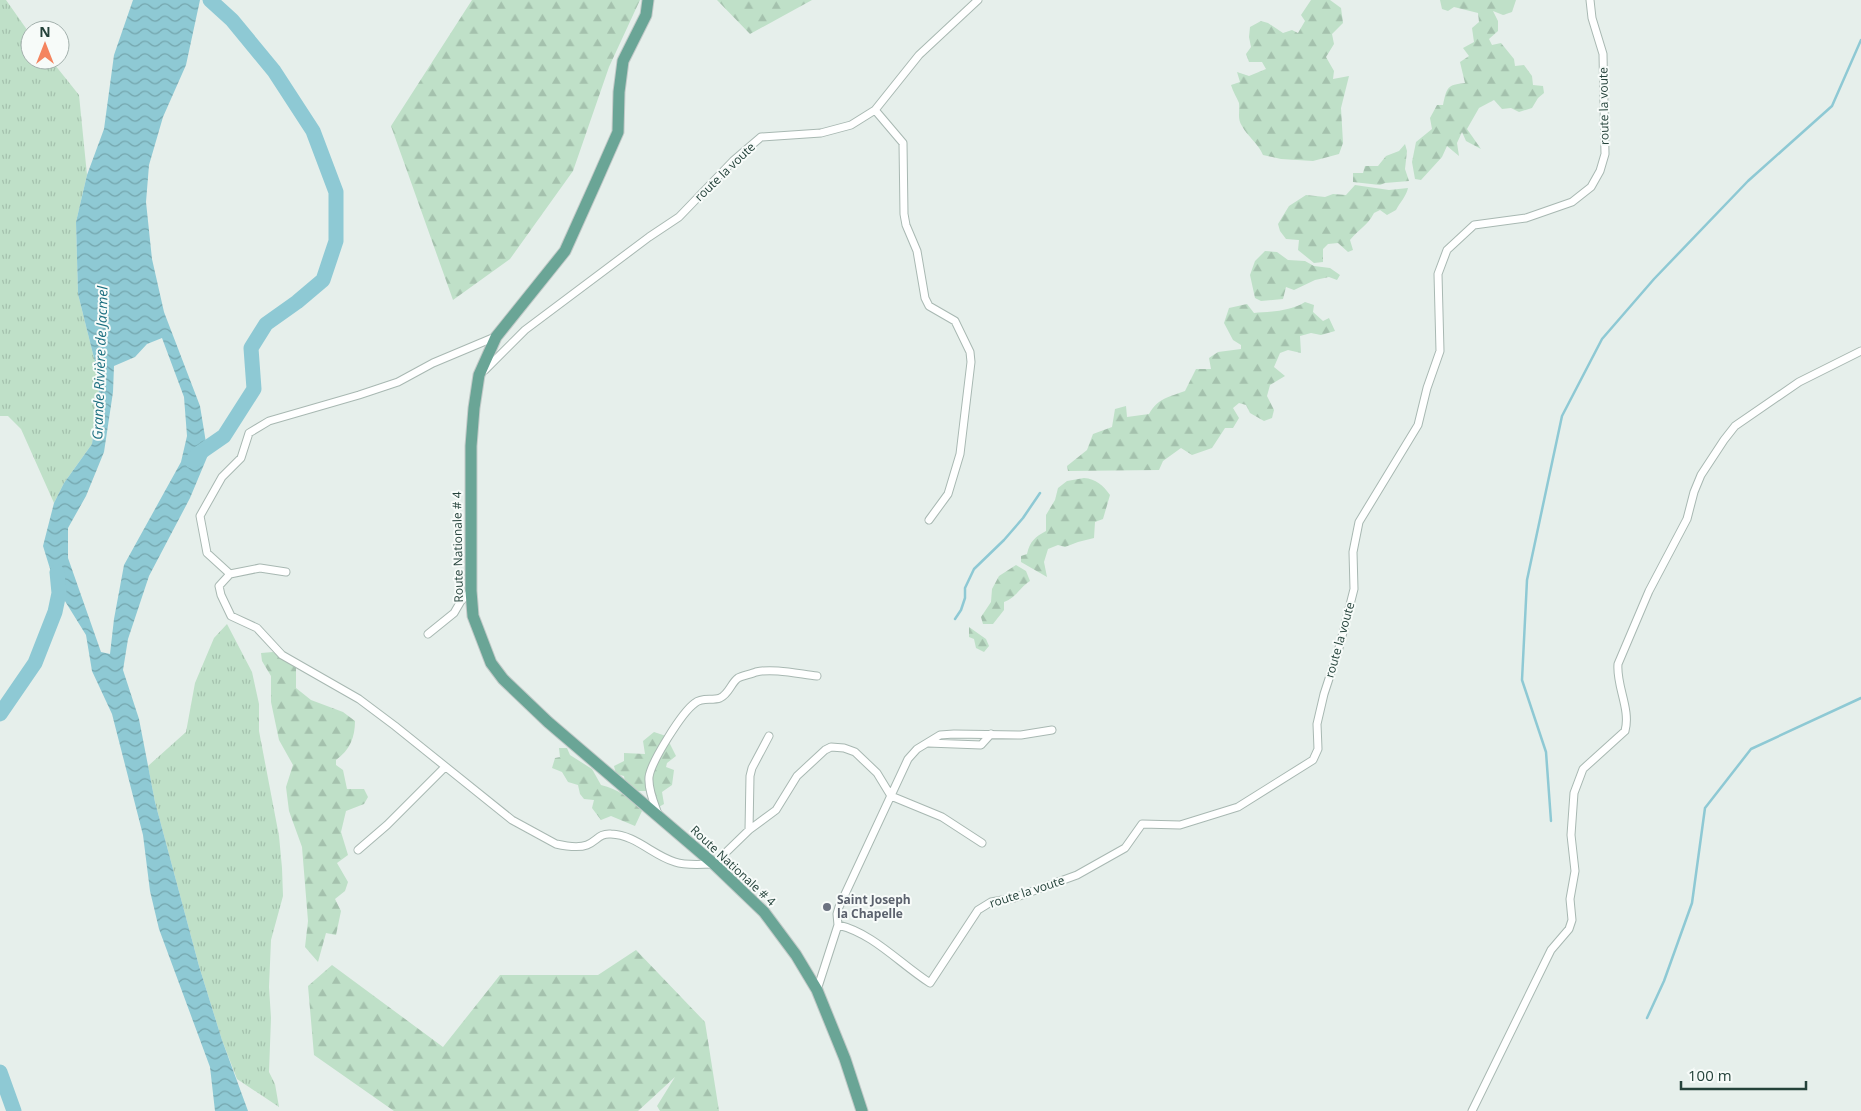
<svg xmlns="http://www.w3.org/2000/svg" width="1861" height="1111" viewBox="0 0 1861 1111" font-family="'Open Sans',sans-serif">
<defs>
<pattern id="grass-tufts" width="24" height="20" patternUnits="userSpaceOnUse" patternTransform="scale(1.25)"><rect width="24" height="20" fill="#bfe0c8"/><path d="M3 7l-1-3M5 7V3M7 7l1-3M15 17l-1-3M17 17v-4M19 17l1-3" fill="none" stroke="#a4c1ad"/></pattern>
<pattern id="forest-firs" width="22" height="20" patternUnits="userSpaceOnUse" patternTransform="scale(1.25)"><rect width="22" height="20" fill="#bfe0c8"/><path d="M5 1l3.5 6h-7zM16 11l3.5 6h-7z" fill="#a4c1ad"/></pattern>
<pattern id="water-waves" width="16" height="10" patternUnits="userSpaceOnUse" patternTransform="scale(1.25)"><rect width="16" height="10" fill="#8ec9d4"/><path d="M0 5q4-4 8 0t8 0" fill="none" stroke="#74a5ad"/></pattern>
</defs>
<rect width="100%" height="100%" fill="#e6efeb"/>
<!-- grass -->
<path fill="url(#grass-tufts)" d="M0 0H6L30 34V60H51L79 95 87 175 76 222 78 294 100 382 92 444 64 483 54 503 21 429 8 416H0Z
M227 624 252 672 259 704V731L279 836 282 868 283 896 271 940 269 987 271 1018 269 1072 275 1084 279 1107 237 1079 222 1040 199 966 155 802 148 766 186 732 195 683 214 638Z"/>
<!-- forest -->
<path fill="url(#forest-firs)" d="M472 0H640L609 67 573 171 510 259 453 300 391 126Z
M717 0H812L750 34Z
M1311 0H1330L1341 8 1343 23 1332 34 1334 44 1326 57 1334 71 1333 79 1349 76 1341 108 1343 143 1339 154 1313 161 1281 159 1263 155C1258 143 1248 137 1242 126 1237 118 1240 112 1239 103 1237 98 1233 92 1231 85L1240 82 1237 72 1249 76 1266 69 1262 62H1249L1246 54 1251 47 1249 37 1250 27 1261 21 1268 23 1283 33 1292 30 1298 33 1305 21 1301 15Z
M1440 0H1516L1512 12 1503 15 1493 11 1498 21V31L1489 39 1492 45 1501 43 1514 59 1515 66 1524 65 1532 76 1533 85 1543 86 1544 93 1538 98 1532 108 1519 112 1511 108 1502 109 1494 100 1479 108 1467 129 1481 149 1466 141 1462 132 1457 143 1459 156 1447 146 1442 157 1421 180 1415 179 1412 162 1416 142 1432 129 1430 118 1437 105H1443C1447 87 1447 85 1465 83L1460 62 1469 56 1463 48 1474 42 1472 28 1479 22 1478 13 1454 7 1448 11 1442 9Z
M1405 144 1407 151 1405 169 1409 181 1385 183 1380 185 1353 182V173H1363L1365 166H1378L1386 156 1399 151Z
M1355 185 1389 190 1408 188C1406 197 1400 202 1396 210L1387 215 1380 210 1374 213C1368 225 1358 230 1350 240L1353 250 1348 252 1338 243 1328 244 1323 249V262L1314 263 1298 250 1299 240 1286 239 1280 231 1278 224 1289 206 1306 195 1325 197 1333 194 1346 195Z
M1265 251 1277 252 1288 260 1305 261 1314 266 1330 268 1340 275 1337 280 1329 277 1315 280 1294 290 1286 287 1283 299 1261 301 1255 298 1250 275 1255 261Z
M1305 302 1314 305 1313 312 1323 321 1329 318 1335 331 1321 335 1311 333 1300 336 1301 353 1288 350 1280 353 1274 367 1285 376 1270 385 1267 396 1274 410 1272 418 1264 421 1250 413 1246 405 1239 403 1233 408 1239 418 1233 428H1225L1212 448 1192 455 1181 448 1163 461 1159 470 1068 471 1067 466 1087 450 1093 434 1112 427 1115 409 1126 406 1127 417 1149 414C1158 398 1169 397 1185 391L1196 369H1211L1209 358 1218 352 1241 349V345L1233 340 1224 323 1229 308 1247 304 1254 313C1270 312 1291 311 1305 302Z
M1084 478C1096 479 1103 485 1110 495L1103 519 1095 522 1094 538 1078 542 1065 547 1058 545 1048 549 1044 562 1047 577 1021 562V556L1027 554C1030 541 1035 537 1046 531V515L1055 500 1058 488 1067 481Z
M1016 565 1026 571 1030 581C1019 588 1017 597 1004 602V610L993 624H983L981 617 991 602 992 589 999 576Z
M969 627 986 639 989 646 984 652 976 648 974 639 969 637Z
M273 652 296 668V688L311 700 343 712 355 721C355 737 350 750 336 760V765L343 770 347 789H364L368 797 364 804 346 811 341 832 348 855 337 863 348 882 345 891 335 899 341 911 336 935 326 933 318 962 305 947 308 921 302 847 289 811 286 787 293 765 279 740 271 702V676L262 661 261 653Z
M654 732 666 736 676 756 667 763 666 767 674 770 672 785 662 792 664 804 657 808 647 791H635L625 782 624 776 616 774 614 766 624 761V753L645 754 643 741Z
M559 748H567L570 755 592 769 601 785C618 789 630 798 642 811L635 826 611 816 601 820 592 808 594 800 584 799 580 794 578 785 568 782 562 772 552 768 555 758 560 757Z
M636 950 705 1022 719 1111H660L657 1106 675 1077 638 1111H394L314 1055 308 986 332 965 443 1047 500 975H598Z"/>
<!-- water -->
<path fill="url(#water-waves)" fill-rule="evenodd" d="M133 0H200L186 65 163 117 149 165 146 202 152 259 164 312 200 406 208 455 190 498 149 576 128 639 123 670 139 719 155 802 199 966 222 1040 248 1111H215L210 1067 159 929 150 891 143 835 112 714 92 671 86 635 55 585 43 546 54 503 64 483 92 444 100 382 78 294 76 222 87 175 104 129 114 55ZM162 338 184 397 187 436 181 462 124 565 114 619 110 654 101 652 68 558V528L86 496 104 452 113 392 114 366 135 357 147 344Z"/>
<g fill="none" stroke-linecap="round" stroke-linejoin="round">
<!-- stream -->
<path stroke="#8ec9d4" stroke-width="2.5" d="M955 619 961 610 965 598V588L974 569 1004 540 1023 518 1040 493
M1551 821 1546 752 1522 680 1527 580 1562 416 1602 339 1654 279 1748 181 1832 106 1861 40
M1647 1018 1664 981 1692 903 1705 808 1751 749 1861 698"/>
<!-- river -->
<path stroke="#8ec9d4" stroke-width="15" d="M192 461 198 454 224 436 254 389 251 348 266 324 297 302 323 280 336 241V192L313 131 274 71 232 20 210 0
M0 714 35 663 55 612 59 593 57 572
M0 1072 14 1111"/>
<defs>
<path id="street" d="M875 110 903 143 904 214 906 225 917 251 925 298 929 306 955 321 970 352 971 362 960 454 948 494 929 520
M495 337 433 363 398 382 359 395 269 421 249 433 241 458 222 477 200 516 207 553 230 574 219 586 221 595 231 616 257 628 282 655 359 699 395 726 512 820 556 844C565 846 579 848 587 845 597 841 599 833 611 834 636 835 652 855 675 862 687 866 701 864 714 864L749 830 776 810 797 776 825 750 831 747 844 748 855 752 877 773 891 796 942 817 982 843
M485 370 525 330 649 237 679 217 733 161 761 137 821 133 851 125 875 110 919 55 978 0
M230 574 260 568 286 572
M428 634 454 613 461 601 471 591
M928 743 981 745 991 734
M658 814C654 803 648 789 649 777 651 762 682 712 695 703 702 697 712 701 720 698 729 694 731 683 738 678 742 676 751 674 756 672 773 668 799 674 817 676
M749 830 750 776 752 768 769 736
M358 850 387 825 445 767
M838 925 837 914 839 907 908 759 917 749 940 735 954 734 1021 735 1052 730
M817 990 838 925C873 933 900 964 930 983L978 910 991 902 1014 898 1077 875 1125 848 1142 824 1180 825 1238 807 1313 760 1318 749 1317 724 1324 694 1339 648 1354 589 1353 552 1359 522 1418 425 1427 388 1440 351 1438 274 1447 250 1474 225 1526 218 1572 202 1591 187 1600 171 1605 154 1603 54 1592 18 1590 0
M1472 1111 1551 950 1569 929 1572 920 1570 899 1575 871 1571 835 1574 793 1583 769 1625 731C1631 709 1616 686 1618 664L1649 591 1687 519 1694 492 1701 475 1724 440 1735 426 1799 382 1861 351"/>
<path id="primary" d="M648 0 646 15 623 61 619 92 618 132 596 182 565 251 496 337 479 375 474 408 471 446V591L473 616 491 663 503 679 548 722 714 864 764 912 796 955 817 990 845 1059 862 1111"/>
</defs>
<!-- street casing -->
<use href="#street" stroke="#a8b8b2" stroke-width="9"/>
<!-- primary casing -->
<use href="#primary" stroke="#c2cac8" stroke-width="13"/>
<!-- street -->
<use href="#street" stroke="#fff" stroke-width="7"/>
<!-- primary -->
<use href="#primary" stroke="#6aa596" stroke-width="11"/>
</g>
<!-- markers -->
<circle fill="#6b7280" stroke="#f7fbf9" stroke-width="2" cx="827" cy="907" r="5"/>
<g text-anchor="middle" stroke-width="4" stroke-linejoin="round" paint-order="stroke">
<!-- street labels -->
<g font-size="12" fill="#24423a" stroke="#f7fbf9">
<text transform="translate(1604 106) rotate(-91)" y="4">route la voute</text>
<text transform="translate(725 172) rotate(-44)" y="4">route la voute</text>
<text transform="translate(458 547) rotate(-91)" y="4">Route Nationale # 4</text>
<text transform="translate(1340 640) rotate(-74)" y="4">route la voute</text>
<text transform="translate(733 866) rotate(43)" y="4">Route Nationale # 4</text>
<text transform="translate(1027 892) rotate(-18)" y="4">route la voute</text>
</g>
<!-- worship labels -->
<g font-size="12" font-weight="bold" fill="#5b616d" stroke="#f7fbf9" text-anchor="start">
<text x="837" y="904">Saint Joseph<tspan x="837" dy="14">la Chapelle</tspan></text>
</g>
<!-- water labels -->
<g font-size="14" font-style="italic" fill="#1c6f80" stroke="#f7fbf9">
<text transform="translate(100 363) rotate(-88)" y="5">Grande Rivière de Jacmel</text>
</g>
</g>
<!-- north arrow -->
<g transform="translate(45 45)"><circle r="24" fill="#f7fbf9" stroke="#a3b1ad"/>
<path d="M0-4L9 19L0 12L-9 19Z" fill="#f4845f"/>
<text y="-8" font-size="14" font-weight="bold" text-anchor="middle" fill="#24423a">N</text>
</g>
<!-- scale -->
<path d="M1681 1081v8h125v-8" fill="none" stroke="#24423a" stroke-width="2.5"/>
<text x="1688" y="1081" font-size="15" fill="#24423a" stroke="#f7fbf9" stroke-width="4" paint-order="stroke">100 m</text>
</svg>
